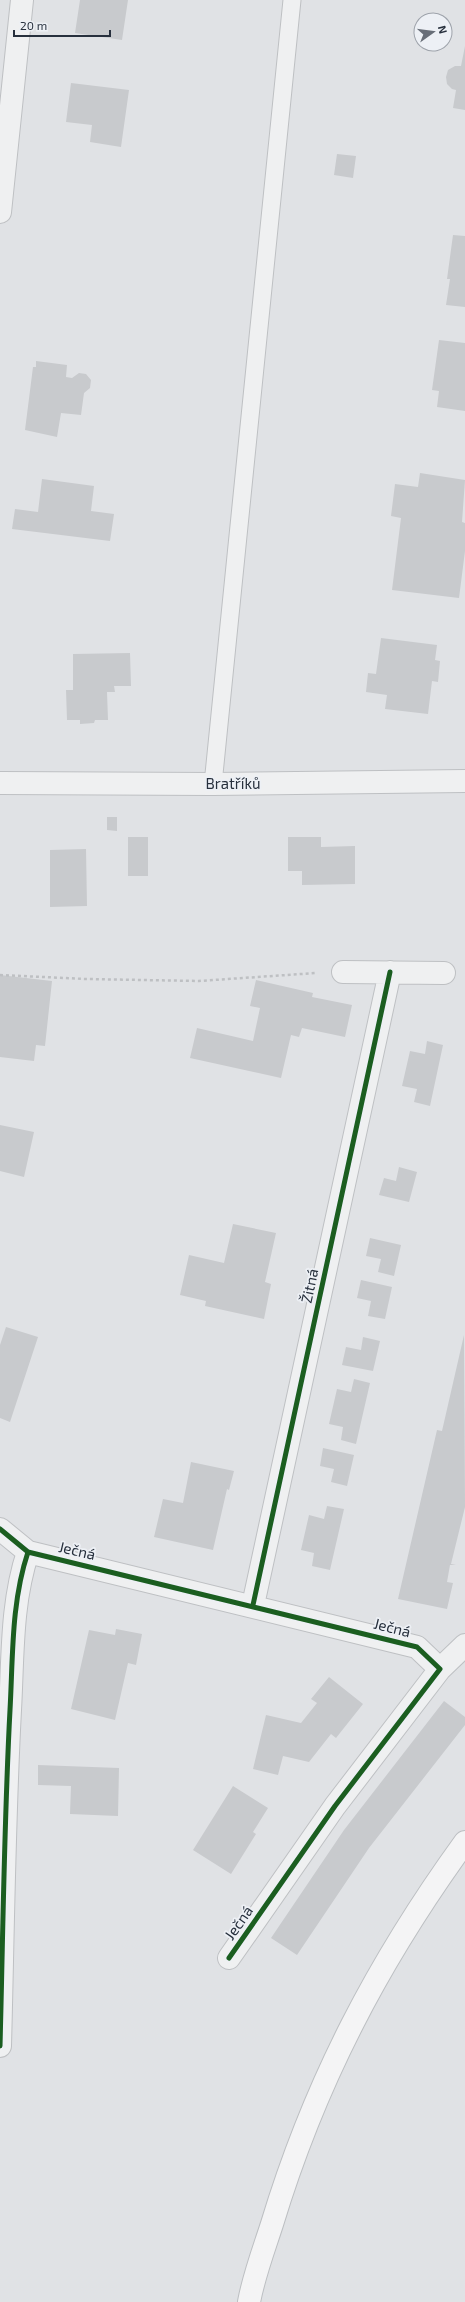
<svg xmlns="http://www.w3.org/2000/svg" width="465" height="2302" viewBox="0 0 465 2302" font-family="'Exo 2',sans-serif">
<rect width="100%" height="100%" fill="#e0e2e5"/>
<!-- building -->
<path fill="#c8cacd" d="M80 0H128L122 40 75 33Z
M465 46V110L453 108 456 90 452 89 447 84 446 77 448 70 455 66H461Z
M71 83 129 90 121 147 90 142 92 125 66 122Z
M337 154 356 156 353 178 334 175Z
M453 235 465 236V307L446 305 450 279H447Z
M439 340 465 343V411L437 407 439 391 432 390Z
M36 361 67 365 66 377 72 378 79 373 86 374 91 380 90 388 84 393 81 415 61 413 57 437 25 430 33 367H36Z
M420 473 465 480 462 522 465 523V551L459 598 392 590 401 518 391 516 395 484 418 487Z
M42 479 94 486 91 511 114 514 110 541 12 529 15 509 38 512Z
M381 638 437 645 435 660 440 661 438 682 432 681 428 714 385 709 387 695 366 692 368 673 376 674Z
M130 653 131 686H114L115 692H107L108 720H95L94 723 80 724V720H67L66 690H73V654Z
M107 817H117V831L107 830Z
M128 837H148V876H128Z
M288 837H321V847L355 846V884L302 885V871H288Z
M86 849 87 906 50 907V850Z
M0 975 52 981 45 1046 36 1045 34 1061 0 1057Z
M256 980 313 993 312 997 352 1005 345 1037 302 1028 299 1037 291 1035 281 1078 190 1058 197 1028 253 1041 260 1008 250 1006Z
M427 1041 443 1045 430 1106 414 1102 417 1089 402 1086 410 1051 425 1054Z
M0 1125 34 1132 24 1177 0 1171Z
M399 1167 417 1172 409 1202 379 1195 384 1178 396 1181Z
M233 1224 276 1233 265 1282 271 1284 264 1319 205 1306 206 1301 180 1295 189 1255 224 1263Z
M370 1238 401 1245 394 1276 378 1272 381 1259 366 1256Z
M361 1280 392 1287 385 1319 368 1316 371 1301 357 1298Z
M6 1327 38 1337 10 1422 0 1418V1345Z
M464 1335 465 1507 451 1564 456 1565H450L447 1582 453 1583 447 1609 398 1599 437 1430 442 1431Z
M363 1337 380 1341 373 1371 342 1365 346 1347 361 1350Z
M354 1379 370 1383 356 1444 341 1440 343 1427 329 1424 337 1389 351 1392Z
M323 1448 354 1455 347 1486 331 1482 334 1469 320 1466Z
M191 1462 234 1471 229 1490 227 1489 213 1550 154 1537 163 1499 183 1503Z
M327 1506 344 1509 330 1570 312 1566 314 1553 301 1550 309 1515 324 1519Z
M116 1629 142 1634 136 1665 128 1663 115 1720 71 1709 89 1630 115 1635Z
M329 1677 363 1704 336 1738 331 1734 309 1762 283 1756 278 1775 253 1769 266 1715 301 1723 317 1703 311 1699Z
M444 1701 465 1717V1725L369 1848 297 1955 271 1938 344 1830Z
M38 1765 119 1768 118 1816 70 1814 71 1786 38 1785Z
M233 1786 268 1808 253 1832 256 1834 231 1874 193 1850Z"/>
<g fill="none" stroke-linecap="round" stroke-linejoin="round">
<defs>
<path id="lane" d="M213 784 292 0"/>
<path id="street" d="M0 212 22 0
M0 783 213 784 465 781
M343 972 444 973
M0 1529 28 1552C11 1603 13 1657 10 1710 4 1822 3 1934 0 2046
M28 1552 417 1647 440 1669 335 1806 229 1958
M253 1605 390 972
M440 1669 465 1645"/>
<path id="primary" d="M249 2302C254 2275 264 2249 272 2224 315 2082 378 1962 465 1842"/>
</defs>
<!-- lane casing -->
<use href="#lane" stroke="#bec0c3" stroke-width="19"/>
<!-- street casing -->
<use href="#street" stroke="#bec0c3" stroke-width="24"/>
<!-- primary casing -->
<use href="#primary" stroke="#bcbfc2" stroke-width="24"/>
<!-- path -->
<path stroke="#bec0c3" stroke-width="2.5" stroke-dasharray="3 3" stroke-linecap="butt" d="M0 975 86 979 199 981 316 973"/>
<!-- lane -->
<use href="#lane" stroke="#eff0f1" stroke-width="17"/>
<!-- street -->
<use href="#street" stroke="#eff0f1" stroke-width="22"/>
<!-- primary -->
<use href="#primary" stroke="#f4f4f5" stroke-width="22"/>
<defs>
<path id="cycleway" d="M0 1529 28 1552C11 1603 13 1657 10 1710 4 1822 3 1934 0 2046
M28 1552 417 1647 440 1669 335 1806 229 1958
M253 1605 390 972"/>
</defs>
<!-- cycleway casing -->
<use href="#cycleway" stroke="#edf0f5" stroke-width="8"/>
<!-- cycleway -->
<use href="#cycleway" stroke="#1b5e20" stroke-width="5"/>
</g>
<g text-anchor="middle" stroke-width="3.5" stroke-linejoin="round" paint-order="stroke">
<!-- street labels -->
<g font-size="15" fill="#27303d" stroke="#edf0f5">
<text x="233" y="789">Bratříků</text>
<text transform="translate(310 1286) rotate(-78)" y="5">Žitná</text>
<text transform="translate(77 1551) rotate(13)" y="5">Ječná</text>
<text transform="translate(392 1628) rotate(14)" y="5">Ječná</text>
<text transform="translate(239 1923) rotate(-55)" y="5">Ječná</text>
</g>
</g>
<!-- north arrow -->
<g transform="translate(433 32) rotate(76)"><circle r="19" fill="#edf0f5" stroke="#9ea3ab"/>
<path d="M0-3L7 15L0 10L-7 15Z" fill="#686e78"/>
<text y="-6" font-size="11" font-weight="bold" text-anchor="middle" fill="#27303d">N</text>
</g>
<!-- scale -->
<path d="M14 30v6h96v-6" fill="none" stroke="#27303d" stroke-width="2"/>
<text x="20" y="30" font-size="12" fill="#27303d" stroke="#edf0f5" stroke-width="3" paint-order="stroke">20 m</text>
</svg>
